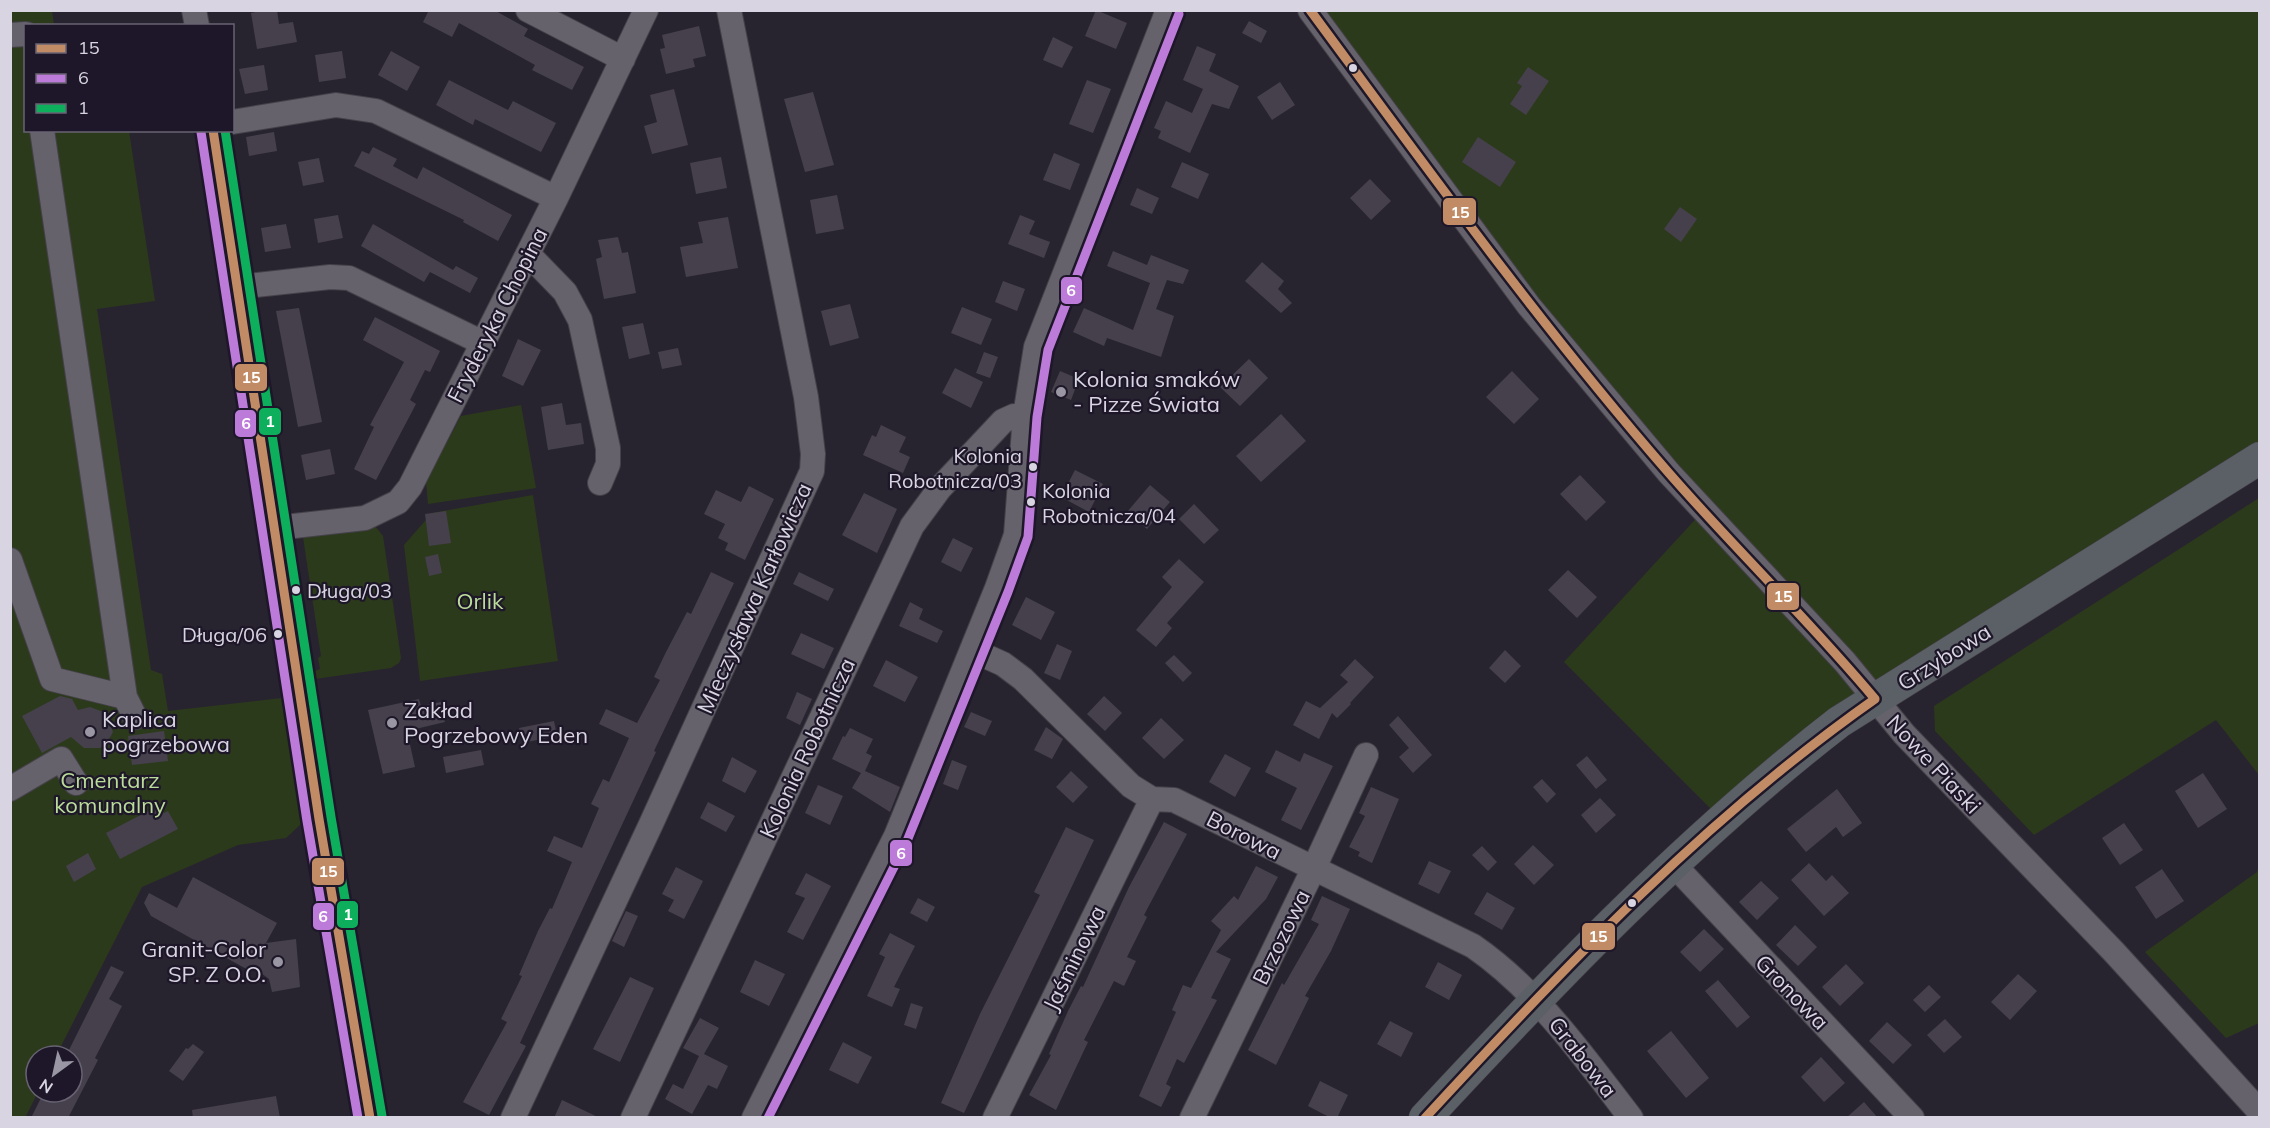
<svg xmlns="http://www.w3.org/2000/svg" width="2270" height="1128" viewBox="0 0 2270 1128" font-family="Mulish,sans-serif">
<rect width="100%" height="100%" fill="#28242f"/>
<!-- green -->
<path fill="#2c3a1c" d="M10 11H52L54 25 26 26V130L129 131 155 301 97 309 151 670 162 674 168 711 282 698 302 823 286 838 238 845 142 887 56 1056H36L38 1092 25 1118 10 1117Z
M1310 11H2259V458L1970 641 1722 820 1564 662 1704 510Z
M521 405 536 488 428 504 426 482 461 416Z
M533 495 558 661 420 681 404 545 432 513Z
M2259 498V775L2216 720 2034 835 1935 731 1934 706Z
M375 526 383 536 401 658 399 663 391 668 315 679 313 672 320 669 318 658 321 656 303 537Z
M2259 865V1023L2226 1038 2145 952 2257 872Z"/>
<!-- building -->
<path fill="#45404c" d="M265 10H277L279 24 293 22 297 42 257 49 251 13Z
M429 10H494L528 29 524 36 584 67 572 90 532 70 535 65 459 23 452 37 423 22Z
M1096 10 1127 23 1116 49 1085 36Z
M1249 21 1267 31 1261 43 1242 33Z
M699 26 706 56 693 59 695 67 666 74 660 49 665 48 662 35Z
M1053 37 1073 47 1062 68 1043 60Z
M1197 46 1216 54 1209 71 1239 86 1229 109 1212 104 1190 153 1158 138 1161 131 1154 128 1166 101 1192 113 1203 89 1183 80Z
M342 51 346 78 319 82 315 55Z
M391 51 420 67 407 91 378 75Z
M264 65 268 90 245 94 239 69Z
M1528 67 1549 81 1526 115 1510 104 1522 86 1517 83Z
M449 80 508 110 513 101 556 123 541 152 475 119 473 125 436 105Z
M1087 80 1111 89 1093 133 1069 124Z
M1280 82 1295 105 1272 120 1257 97Z
M674 89 688 145 652 154 644 126 657 122 650 95Z
M813 92 834 165 805 172 784 99Z
M274 132 277 151 249 156 246 137Z
M1478 137 1516 162 1500 187 1462 162Z
M373 147 397 159 393 166 417 179 423 167 512 215 498 241 463 222 464 220 354 166 362 151 369 154Z
M1054 153 1080 164 1070 190 1043 180Z
M721 157 727 188 696 194 690 163Z
M319 158 324 182 303 186 298 162Z
M1182 162 1209 174 1198 199 1171 187Z
M1370 179 1391 201 1371 220 1350 198Z
M1137 188 1159 198 1152 214 1130 205Z
M837 195 844 229 816 234 810 200Z
M1680 207 1697 219 1681 242 1664 229Z
M338 215 343 238 318 243 314 219Z
M1020 215 1035 221 1029 234 1050 242 1044 258 1008 244Z
M728 217 738 268 686 277 680 247 703 243 698 222Z
M286 224 291 248 265 252 261 228Z
M373 224 453 270 456 266 478 278 470 293 430 272 424 282 361 246Z
M618 237 622 253 628 252 636 293 604 299 596 259 602 257 598 240Z
M1113 251 1147 265 1151 255 1189 270 1183 284 1167 280 1156 309 1174 316 1161 357 1107 338 1104 346 1073 332 1084 308 1133 330 1150 283 1107 266Z
M1262 262 1284 281 1278 289 1292 303 1281 313 1245 281Z
M1003 281 1025 289 1017 311 995 302Z
M850 304 859 338 830 346 821 311Z
M962 307 992 319 981 345 951 333Z
M299 308 322 422 298 427 276 311Z
M375 317 440 351 430 372 425 370 410 400 416 404 376 480 354 469 374 427 370 425 404 362 363 340Z
M643 323 650 354 629 359 622 327Z
M518 339 541 350 523 386 502 376Z
M678 348 682 365 662 369 658 352Z
M984 352 998 357 990 378 976 373Z
M1249 359 1268 378 1240 406 1220 387Z
M955 368 983 382 971 408 942 393Z
M1060 371 1079 379 1071 400 1051 392Z
M1512 371 1539 399 1514 424 1486 397Z
M562 403 566 425 581 423 584 444 548 450 541 407Z
M1281 414 1306 441 1261 482 1236 456Z
M881 425 906 437 899 452 910 457 903 473 863 455 872 435 876 437Z
M330 449 335 474 306 480 301 455Z
M1075 470 1103 484 1089 512 1061 497Z
M1580 475 1606 502 1586 521 1560 494Z
M1150 485 1170 502 1147 529 1127 512Z
M749 486 774 499 745 560 725 550 728 543 718 538 725 524 704 514 716 490 741 502Z
M864 493 897 509 877 553 842 535Z
M1194 504 1219 530 1204 544 1179 519Z
M446 511 451 543 429 546 425 514Z
M953 538 973 548 961 572 941 562Z
M438 554 442 573 429 576 425 557Z
M1179 559 1204 582 1167 623 1172 628 1156 647 1136 630 1172 587 1162 577Z
M1568 570 1597 597 1577 618 1548 590Z
M711 572 734 583 654 751 656 752 520 1043 526 1046 489 1115 463 1102 507 1022 501 1019 522 976 519 975 538 931 550 908 552 909 572 862 547 851 554 836 582 848 599 808 591 804 603 779 609 782 629 738 599 724 606 709 637 723 660 680 654 677 666 652 687 612 691 614Z
M799 572 834 589 828 601 793 584Z
M1026 597 1055 612 1041 640 1012 625Z
M910 602 923 609 919 619 943 631 937 643 899 626Z
M801 633 834 648 824 669 791 654Z
M1057 644 1072 651 1060 680 1044 673Z
M1505 650 1521 666 1505 683 1489 668Z
M1174 655 1192 673 1183 682 1165 663Z
M1355 659 1374 677 1350 703 1351 704 1337 718 1332 713 1319 739 1293 725 1306 701 1320 708 1348 682 1340 675Z
M886 660 918 677 905 702 873 686Z
M797 692 812 699 800 725 786 718Z
M60 696 72 699 78 710 90 707 106 713 113 732 107 743 100 748H84L71 737 42 753 22 716Z
M1104 696 1122 713 1105 731 1087 714Z
M419 699 421 706 441 702 445 722 407 731 415 767 383 774 368 710Z
M971 712 992 721 985 736 964 727Z
M1398 716 1432 755 1413 773 1399 757 1409 748 1389 725Z
M1161 718 1184 740 1164 759 1142 738Z
M554 721 557 736 522 743 519 728Z
M1046 727 1063 739 1052 759 1034 750Z
M850 728 873 739 866 753 872 756 865 771 900 787 890 812 852 788 861 773 832 759 843 736 845 737Z
M164 731 168 761 132 765 128 736Z
M481 750 484 765 446 773 443 757Z
M1276 750 1300 762 1304 753 1333 766 1301 830 1281 820 1297 788 1265 772Z
M1225 754 1251 768 1235 797 1209 782Z
M1587 756 1607 780 1596 789 1576 765Z
M732 757 757 771 745 793 722 781Z
M952 760 967 766 958 790 943 784Z
M1071 771 1088 787 1073 803 1056 787Z
M2203 773 2227 809 2198 828 2175 791Z
M1542 779 1556 794 1547 803 1533 787Z
M818 785 843 796 830 825 805 813Z
M1371 787 1399 799 1372 863 1358 856 1360 852 1349 847 1365 816 1359 813Z
M1837 789 1862 823 1843 837 1836 827 1806 852 1787 829Z
M1600 798 1616 815 1596 833 1581 815Z
M708 802 735 816 726 832 700 818Z
M160 805 164 813 168 811 178 829 120 859 106 833Z
M1164 822 1187 834 1144 915 1147 917 1127 957 1136 961 1124 986 1114 981 1084 1040 1088 1042 1056 1110 1029 1095 1051 1055 1049 1054 1068 1011 1081 986 1083 987 1129 887Z
M2124 823 2143 850 2120 865 2102 838Z
M1066 827 1094 840 964 1113 941 1103 980 1014 1040 895 1034 892Z
M1533 845 1554 865 1534 885 1514 864Z
M1482 846 1497 862 1488 871 1472 855Z
M88 853 96 869 74 882 66 866Z
M1429 861 1451 871 1439 894 1418 884Z
M1809 863 1826 881 1832 875 1849 893 1824 916 1791 880Z
M1256 866 1278 877 1266 899 1216 952 1231 959 1211 998 1217 1000 1184 1063 1177 1059 1166 1084 1171 1087 1161 1107 1139 1096 1176 1012 1172 1010 1183 985 1191 988 1221 930 1211 921 1234 896 1238 900Z
M676 867 703 881 684 919 668 911 674 900 662 894Z
M2162 869 2184 901 2156 919 2135 887Z
M806 873 831 886 803 940 787 932 805 898 795 894Z
M193 877 277 923 266 943 296 939 300 987 272 992 269 979 253 967 250 971 151 916 144 903 149 893 177 908Z
M1761 881 1779 898 1757 920 1739 902Z
M1487 892 1515 908 1502 930 1474 914Z
M1322 896 1350 909 1331 951 1305 996 1309 998 1276 1065 1248 1050 1282 983 1284 985 1319 924 1311 920Z
M918 898 935 907 927 922 910 913Z
M626 911 638 916 624 947 612 941Z
M1795 925 1817 947 1798 966 1776 945Z
M1704 929 1724 949 1700 972 1680 952Z
M890 933 915 946 894 987 900 989 892 1007 867 996 885 957 879 954Z
M755 960 785 974 769 1006 740 992Z
M1438 962 1462 975 1449 1000 1425 987Z
M1846 964 1864 983 1840 1006 1822 987Z
M111 966 124 972 109 999 122 1006 95 1058 98 1060 68 1118H31L44 1092H72V1056H66Z
M2018 974 2037 991 2010 1020 1991 1002Z
M630 977 654 988 620 1062 593 1049Z
M1718 980 1750 1017 1737 1028 1705 991Z
M1929 985 1941 997 1925 1012 1913 1000Z
M911 1003 923 1007 916 1029 904 1025Z
M700 1018 719 1028 704 1054 728 1066 717 1089 708 1085 692 1114 665 1099 673 1084 683 1089 699 1056 683 1048Z
M1945 1019 1962 1037 1944 1053 1927 1035Z
M1390 1021 1413 1033 1401 1057 1377 1044Z
M1887 1022 1912 1045 1893 1064 1869 1041Z
M1671 1031 1709 1078 1686 1098 1647 1051Z
M843 1042 872 1057 858 1084 829 1070Z
M193 1044 204 1052 183 1081 169 1071 186 1048 188 1049Z
M1821 1057 1845 1083 1824 1102 1801 1077Z
M1320 1081 1348 1095 1337 1118H1331L1308 1106Z
M276 1096 280 1118H193L192 1110Z
M562 1100 600 1118H554Z
M1864 1102 1878 1118H1846Z"/>
<g fill="none" stroke-linecap="round" stroke-linejoin="round">
<defs>
<path id="minor" d="M194 10 197 26
M528 10 623 59
M1310 10 1529 306 1669 473 1845 662 1904 734 2114 952 2260 1112
M10 35 26 34
M232 122 336 105 376 111 556 198
M42 130 125 697 135 717
M213 130 319 819 370 1118
M528 254 565 292 580 320 608 448V464L600 483
M238 287 330 277 349 278 483 343
M276 528 365 518 398 502 410 487 556 198 646 10
M10 560 52 679 125 697
M972 650 1003 664 1023 679 1131 786 1152 799 1174 800 1473 946C1538 991 1583 1056 1631 1118
M10 789 61 759 76 783
M1674 865 1912 1118
M513 1118 651 824 812 471 813 454 806 397 729 10
M633 1118 912 526 940 488 1003 421 1014 416H1025
M754 1118 896 836 997 588 1016 535 1025 416 1036 347 1168 10
M995 1118 1152 799
M1192 1118 1313 870 1366 755"/>
<path id="major" d="M1425 1118C1555 978 1688 839 1839 722L2260 458"/>
</defs>
<!-- minor casing -->
<use href="#minor" stroke="#45414a" stroke-width="26"/>
<!-- major casing -->
<use href="#major" stroke="#45414a" stroke-width="33"/>
<!-- minor -->
<use href="#minor" stroke="#65626b" stroke-width="24"/>
<!-- major -->
<use href="#major" stroke="#5b6066" stroke-width="32"/>
<defs>
<path id="bus-1" d="M1310 10C1426 167 1540 325 1668 472 1735 549 1809 620 1875 699 1707 817 1564 967 1425 1118
M213 130 319 819 370 1118"/>
<path id="bus-2" d="M201 132 307 821 358 1118
M768 1118 907 841 1008 592 1028 537 1037 417 1048 350 1179 14"/>
<path id="bus-3" d="M225 130 331 817 382 1116"/>
</defs>
<!-- bus-1 casing -->
<use href="#bus-1" stroke="#1d1729" stroke-width="14"/>
<!-- bus-2 casing -->
<use href="#bus-2" stroke="#1d1729" stroke-width="14"/>
<!-- bus-3 casing -->
<use href="#bus-3" stroke="#1d1729" stroke-width="14"/>
<!-- bus-1 -->
<use href="#bus-1" stroke="#c18c65" stroke-width="9"/>
<!-- bus-2 -->
<use href="#bus-2" stroke="#bd7bd9" stroke-width="9"/>
<!-- bus-3 -->
<use href="#bus-3" stroke="#0daf5c" stroke-width="9"/>
</g>
<!-- markers -->
<g fill="#d8d4e1" stroke="#1d1729" stroke-width="2">
<circle cx="1353" cy="68" r="5"/>
<circle cx="1033" cy="467" r="5"/>
<circle cx="1031" cy="502" r="5"/>
<circle cx="296" cy="590" r="5"/>
<circle cx="278" cy="634" r="5"/>
<circle cx="1632" cy="903" r="5"/>
</g>
<g fill="#9a96a3" stroke="#1d1729" stroke-width="2">
<circle cx="1061" cy="392" r="6"/>
<circle cx="392" cy="723" r="6"/>
<circle cx="90" cy="732" r="6"/>
<circle cx="278" cy="962" r="6"/>
</g>
<g text-anchor="middle" stroke-width="4.5" stroke-linejoin="round" paint-order="stroke">
<!-- bus labels -->
<g font-size="20" fill="#d8d4e1" stroke="#1d1729" text-anchor="end">
<text x="1022" y="463">Kolonia<tspan x="1022" dy="25">Robotnicza/03</tspan></text>
<text x="1042" y="498" text-anchor="start">Kolonia<tspan x="1042" dy="25">Robotnicza/04</tspan></text>
<text x="307" y="598" text-anchor="start">Długa/03</text>
<text x="267" y="642">Długa/06</text>
</g>
<!-- street labels -->
<g font-size="22" fill="#d8d4e1" stroke="#1d1729">
<text transform="translate(497 315) rotate(-63)" y="8">Fryderyka Chopina</text>
<text transform="translate(754 598) rotate(-66)" y="8">Mieczysława Karłowicza</text>
<text transform="translate(1944 657) rotate(-32)" y="8">Grzybowa</text>
<text transform="translate(807 748) rotate(-65)" y="8">Kolonia Robotnicza</text>
<text transform="translate(1934 764) rotate(47)" y="8">Nowe Piaski</text>
<text transform="translate(1244 835) rotate(27)" y="8">Borowa</text>
<text transform="translate(1281 937) rotate(-64)" y="8">Brzozowa</text>
<text transform="translate(1074 958) rotate(-64)" y="8">Jaśminowa</text>
<text transform="translate(1792 992) rotate(46)" y="8">Gronowa</text>
<text transform="translate(1583 1057) rotate(52)" y="8">Grabowa</text>
</g>
<!-- poi labels -->
<g font-size="22" fill="#d8d4e1" stroke="#1d1729" text-anchor="start">
<text x="1073" y="387">Kolonia smaków<tspan x="1073" dy="25">- Pizze Świata</tspan></text>
<text x="404" y="718">Zakład<tspan x="404" dy="25">Pogrzebowy Eden</tspan></text>
<text x="102" y="727">Kaplica<tspan x="102" dy="25">pogrzebowa</tspan></text>
<text x="266" y="957" text-anchor="end">Granit-Color<tspan x="266" dy="25">SP. Z O.O.</tspan></text>
</g>
<!-- park labels -->
<g font-size="22" fill="#bbdc99" stroke="#1d1729">
<text x="480" y="609">Orlik</text>
<text x="110" y="788">Cmentarz<tspan x="110" dy="25">komunalny</tspan></text>
</g>
</g>
<g stroke="#1d1729" stroke-width="2">
<rect x="1442" y="197" width="35" height="29" rx="6" fill="#c18c65"/>
<rect x="1060" y="276" width="23" height="29" rx="6" fill="#bd7bd9"/>
<rect x="234" y="363" width="34" height="29" rx="6" fill="#c18c65"/>
<rect x="258" y="407" width="24" height="29" rx="6" fill="#0daf5c"/>
<rect x="234" y="409" width="23" height="29" rx="6" fill="#bd7bd9"/>
<rect x="1766" y="582" width="34" height="29" rx="6" fill="#c18c65"/>
<rect x="889" y="839" width="24" height="28" rx="6" fill="#bd7bd9"/>
<rect x="311" y="857" width="34" height="29" rx="6" fill="#c18c65"/>
<rect x="336" y="900" width="23" height="29" rx="6" fill="#0daf5c"/>
<rect x="312" y="902" width="23" height="29" rx="6" fill="#bd7bd9"/>
<rect x="1581" y="922" width="35" height="29" rx="6" fill="#c18c65"/>
</g>
<g font-size="16" text-anchor="middle" font-weight="bold" fill="#fff">
<text x="1460" y="218">15</text>
<text x="1071" y="296">6</text>
<text x="251" y="383">15</text>
<text x="270" y="427">1</text>
<text x="246" y="429">6</text>
<text x="1783" y="602">15</text>
<text x="901" y="859">6</text>
<text x="328" y="877">15</text>
<text x="348" y="920">1</text>
<text x="323" y="922">6</text>
<text x="1598" y="942">15</text>
</g>
<!-- border -->
<rect width="2270" height="1128" fill="none" stroke="#d8d4e1" stroke-width="24"/>
<!-- legend -->
<rect x="24" y="24" width="210" height="108" fill="#1d1729" stroke="#686373" stroke-width="1.5"/>
<rect x="36" y="44" width="30" height="9" fill="#c18c65" stroke="#686373" stroke-width="1.5"/>
<text x="78" y="54" font-size="18" fill="#d8d4e1">15</text>
<rect x="36" y="74" width="30" height="9" fill="#bd7bd9" stroke="#686373" stroke-width="1.5"/>
<text x="78" y="84" font-size="18" fill="#d8d4e1">6</text>
<rect x="36" y="104" width="30" height="9" fill="#0daf5c" stroke="#686373" stroke-width="1.5"/>
<text x="78" y="114" font-size="18" fill="#d8d4e1">1</text>
<!-- north arrow -->
<g transform="translate(54 1074) rotate(213)"><circle r="28" fill="#1d1729" stroke="#686373" stroke-width="1.5"/>
<path d="M0-4.5L10 22L0 15L-10 22Z" fill="#9a96a3"/>
<text y="-9" font-size="16" font-weight="bold" text-anchor="middle" fill="#d8d4e1">N</text>
</g>
</svg>
